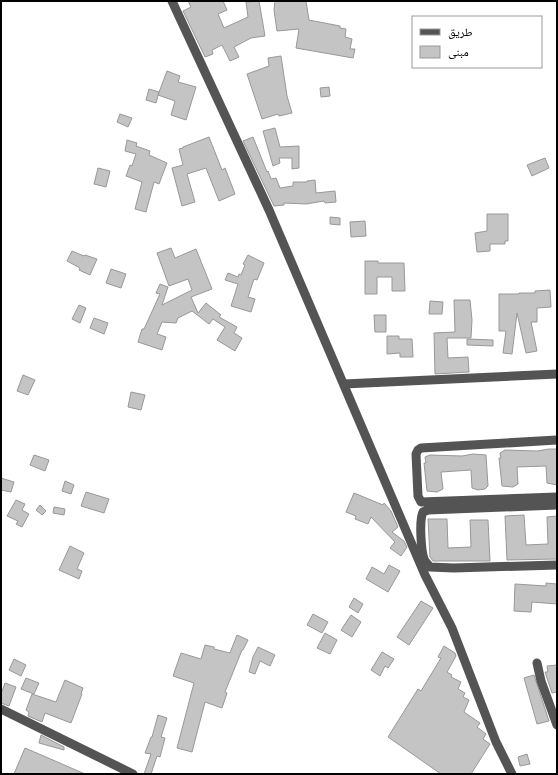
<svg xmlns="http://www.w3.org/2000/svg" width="558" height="775" viewBox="0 0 558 775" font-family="'IBM Plex Sans','Noto Naskh Arabic',sans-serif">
<rect width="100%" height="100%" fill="#fff"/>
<!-- building -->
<path fill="#c4c4c4" stroke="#989898" d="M188 1H223L227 10 218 14 224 28 248 17 246 2 259 1 265 36 251 38 234 47 239 57 230 61 222 45 212 50 213 54 205 57 183 11 191 7Z
M275 1H306L309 20 340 26V28L346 29 345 37 352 39 350 49H355L353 58 296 48 299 29 277 31 274 10Z
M281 56 287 96 292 113 279 116 278 114 262 119 247 74 269 66 268 58Z
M167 71 180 76 178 82 196 87 186 120 171 115 175 101 158 95Z
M329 87 330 96 321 97 320 88Z
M149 89 159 92 156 103 146 100Z
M120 114 132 118 128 127 117 122Z
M275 128 280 147 299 146V168L292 169V158H279L280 163 273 166 263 131Z
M209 137 222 170 225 168 235 194 219 201 206 168 187 174 195 202 182 206 172 168 183 165 179 149 183 148V147Z
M253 137 267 172 268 171 271 179 276 178 280 188 293 186V182H307V181L315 180 316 193 335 191 336 202 325 203 324 201 306 204 284 203V205L274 206 243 141Z
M127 140 137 143 136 146 150 151 149 155 167 163 159 184 154 182 146 212 135 209 142 182 126 176 130 165 132 166 136 154 125 151Z
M545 158 549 168 532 176 527 165Z
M98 168 110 171 106 187 94 184Z
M487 214H508V241H505V244H490V251L477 252 475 233 487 231Z
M330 217 340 218V225L330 224Z
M365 221 366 236 351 237 350 222Z
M171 248 175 258 196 249 212 289 191 297 198 313 206 303 221 315 219 317 237 327 234 333 242 338 235 351 217 340 225 327 213 319 209 324 192 311 178 318 176 323 162 322 157 334 166 337 162 350 138 342 142 329H144L160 294 156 293 160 284 168 287 162 305 192 290 188 279 169 286 157 253Z
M72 251 84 256 85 255 97 259 90 275 79 270 80 268 67 261Z
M248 255 264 263 257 280 254 279 248 297 255 299 251 312 231 306 238 284 225 280 228 273 238 277 239 274 241 275 245 265 243 264Z
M365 261H378V263H404L405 291H392V277H377V294H365Z
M111 269 126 274 121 288 106 283Z
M550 290 551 307 537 308V322H531L537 351 526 353 517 313 512 354 503 353 506 331H499V294H519V293H535V291Z
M454 300H470L472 320 471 338H447L448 358 468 357 469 372 435 374 434 333 455 332Z
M430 301 443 302 442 314H429Z
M79 305 86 308 80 323 72 319Z
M374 315H386V332H375Z
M94 318 108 323 104 334 90 328Z
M387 336H399V339H412L413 357H400V353L387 354Z
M467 339 493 340V346L467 345Z
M23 375 35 380 28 395 17 391Z
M131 392 145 395 141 410 128 407Z
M549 449H557V485L547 483 546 466 517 467 518 484 513 487 502 486 499 458H501L500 453 505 450 537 451Z
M473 454 486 455 488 486 485 489 478 490 472 488 471 470 441 472 443 489 437 492 427 491 424 463H426L425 457 430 455 462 456Z
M34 455 49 460 45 471 30 465Z
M1 478 14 482 11 492 1 490Z
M65 481 74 485 71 494 62 491Z
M86 492 109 499 104 513 81 506Z
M354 493 383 505 384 503 391 511 398 527 392 532 404 541 407 547 401 556 390 548 395 542 371 517 368 524 355 519 356 516 346 512Z
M16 500 25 504 22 510 29 514 22 527 16 524 18 521 7 516Z
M40 505 46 511 42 515 36 510Z
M54 507 65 509 64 515 53 513Z
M524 515 526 545 548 544 547 517 557 516V559L507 560 505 516Z
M428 519H447L448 548 471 547 470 520H488L490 561H433L430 557Z
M70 546 84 553 77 569 82 571 79 579 59 570Z
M389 565 400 571 388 592 366 579 372 567 384 574Z
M546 583 557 584V604L532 602 531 612 514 611 515 584 546 586Z
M354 598 363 604 358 613 349 607Z
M421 601 433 608 409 645 397 637Z
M313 614 328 622 322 633 307 625Z
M351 615 361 622 352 637 341 630Z
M325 633 337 640 330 654 317 648Z
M237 635 248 640 243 650H242L225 692 227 693 222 708 205 702 192 752 177 748 194 683 173 676 181 653 201 659 205 645 214 647V649L230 653Z
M444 646 455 653 456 656 447 672 452 675 451 677 461 682 458 689 465 693 463 697 469 700 464 712 480 723 477 727 486 734 483 739 490 744 471 774H441L388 737 418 689 421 691 441 658 438 657Z
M258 647 275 655 270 666 260 661 255 674 249 672 253 657Z
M382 652 394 659 388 668 385 666 380 676 371 670Z
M14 659 26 665 21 676 9 670Z
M557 665V692L552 693 545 672H548L547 666Z
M534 675 549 721 537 724 524 678Z
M26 678 39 683 34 694 21 689Z
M65 680 83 688 81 694H82L71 723 45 713 42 722 28 716 29 712 26 710 32 694 56 702Z
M5 683 16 687 9 706 1 703V694Z
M158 715 167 718 161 737 165 738 160 757 157 756 151 774H144L151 754 145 753 151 737H152Z
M41 735 64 747V750L39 743Z
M25 748 39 754 85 774H14Z
M527 754 530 764 520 766 518 757Z"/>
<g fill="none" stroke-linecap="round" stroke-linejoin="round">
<!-- minor -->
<path stroke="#545454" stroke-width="9" d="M172 1 269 210 425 575 452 628 496 742 512 774
M344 384 557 374
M557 440 421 448 418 450 416 454 418 496 421 502 557 497
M557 505 428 510 423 512C419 520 421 550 424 559 425 562 428 564 430 567L454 568 557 565
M537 663 541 681 557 725
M1 709 133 774"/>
</g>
<!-- border -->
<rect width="558" height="775" fill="none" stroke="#000000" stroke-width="4"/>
<!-- legend -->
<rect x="412" y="16" width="130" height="52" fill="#ffffff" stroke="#999999"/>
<rect x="420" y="29" width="20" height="6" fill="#545454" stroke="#999999"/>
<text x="448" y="36" font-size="12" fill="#000000">طريق</text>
<rect x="420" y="46" width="20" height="12" fill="#c4c4c4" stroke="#999999"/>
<text x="448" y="56" font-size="12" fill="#000000">مبنى</text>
</svg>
